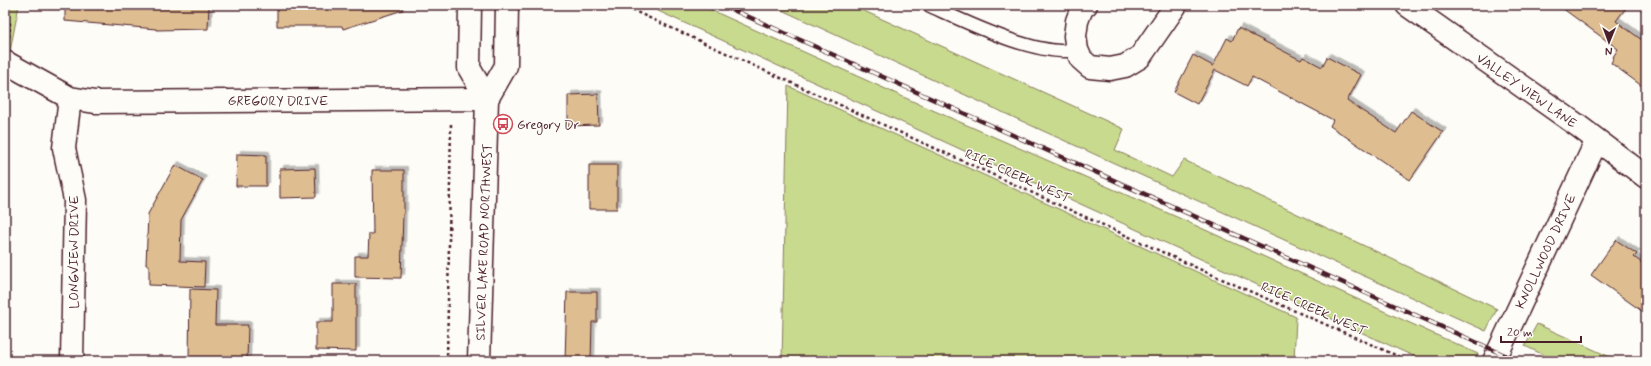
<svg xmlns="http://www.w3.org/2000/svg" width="1651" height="366" viewBox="0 0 1651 366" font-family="Mynerve,sans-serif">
<defs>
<filter id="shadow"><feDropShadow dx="3.5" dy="-3.5" stdDeviation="0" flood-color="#0004"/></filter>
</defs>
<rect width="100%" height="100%" fill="#fdfcf7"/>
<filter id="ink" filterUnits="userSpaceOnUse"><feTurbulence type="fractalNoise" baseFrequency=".025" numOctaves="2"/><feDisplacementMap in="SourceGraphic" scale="8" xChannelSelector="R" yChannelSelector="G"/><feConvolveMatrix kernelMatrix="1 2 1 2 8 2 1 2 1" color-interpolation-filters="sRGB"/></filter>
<g filter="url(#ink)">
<!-- green -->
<path fill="#c8da8e" stroke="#897c5c" d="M5 5H19L5 77Z
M645 5H700L921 105 1179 218 1478 354 1475 361H1424Z
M771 5H851L1124 129 1115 150 1172 177 1184 160 1497 309 1486 331 1041 130Z
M788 86 1296 317 1294 361H782Z
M1537 324 1619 361H1556L1525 346Z"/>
<!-- building -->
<path fill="#debe91" stroke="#4a1f2b" filter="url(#shadow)" d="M65 5H209L208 29 156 30V29L65 21Z
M277 5H402L403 10 343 29 342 26H277Z
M1558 5H1628L1616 21 1646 43V89L1611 63 1614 57H1613L1618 49Z
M1238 28 1301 60 1303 57 1322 67 1327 57 1361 75 1347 101 1396 133 1411 111 1443 132 1410 180 1330 126 1333 120 1252 77 1247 86 1215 70 1197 104 1174 92 1193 55 1213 66 1227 38 1232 41Z
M598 94 599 125 568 126V95Z
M237 154 266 155V186H236Z
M175 165 203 180 181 220 180 261 205 262 204 287 149 285V265H146L148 214Z
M589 165H617V209H589Z
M315 168 316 197 280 198V169Z
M372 170H404V214H403L401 278 355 277V256H368L369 234H373Z
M1616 240 1637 254 1634 257 1646 266V314L1591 275Z
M333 284H356V351L316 350V322H333Z
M190 289 216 290 215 325H248L247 361H189Z
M567 292H597V322H592L591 361H565Z"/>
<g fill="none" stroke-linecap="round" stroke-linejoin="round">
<defs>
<path id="lane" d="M928 5C964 21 1038 58 1077 50"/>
<path id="street" d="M1086 5 1082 8 1077 21 1075 36 1077 50 1081 59 1090 67 1110 69 1125 66 1140 57 1176 5
M1407 5 1577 125 1646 177
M5 62 70 98 64 148 75 200 72 361
M70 98 95 102 487 99
M1494 361 1597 140"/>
<path id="secondary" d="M470 5 469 68 487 99
M479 361 487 99 506 66 507 5"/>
</defs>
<!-- lane casing -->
<use href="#lane" stroke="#4a1f2b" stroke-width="15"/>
<!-- street casing -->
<use href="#street" stroke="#4a1f2b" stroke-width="25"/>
<!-- secondary casing -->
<use href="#secondary" stroke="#4a1f2b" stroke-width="25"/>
<!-- path -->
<path stroke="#4a1f2b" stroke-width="2.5" stroke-dasharray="3 3" stroke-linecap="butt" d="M621 5 1206 272 1409 361
M5 18 10 24 9 38
M447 361 451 124"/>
<!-- lane -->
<use href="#lane" stroke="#fdfcf7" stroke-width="12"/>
<!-- street -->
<use href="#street" stroke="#fdfcf7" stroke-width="22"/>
<!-- secondary -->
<use href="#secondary" stroke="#fdfcf7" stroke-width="22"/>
<defs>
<path id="rail" d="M722 5 1518 361"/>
</defs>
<!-- rail casing -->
<use href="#rail" stroke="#4a1f2b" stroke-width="4.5"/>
<!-- rail -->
<use href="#rail" stroke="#fdfcf7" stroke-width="3" stroke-dasharray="9" stroke-linecap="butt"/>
</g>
</g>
<!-- icons -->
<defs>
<symbol id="bus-ring" viewBox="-11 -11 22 22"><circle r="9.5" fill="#fdfcf7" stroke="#d1495b" stroke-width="1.5"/><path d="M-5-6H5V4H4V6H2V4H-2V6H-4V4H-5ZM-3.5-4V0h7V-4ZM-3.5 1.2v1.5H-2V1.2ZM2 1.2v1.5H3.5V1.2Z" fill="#d1495b"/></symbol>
</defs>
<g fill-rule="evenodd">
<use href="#bus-ring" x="492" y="113" width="22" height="22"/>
</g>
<g text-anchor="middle" stroke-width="3" stroke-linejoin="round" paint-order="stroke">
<!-- street labels -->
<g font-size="13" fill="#4a1f2b" stroke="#fdfcf7">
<text transform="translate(1527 90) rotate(35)" y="5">VALLEY VIEW LANE</text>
<text x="278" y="105">GREGORY DRIVE</text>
<text transform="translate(1018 175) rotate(24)" y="5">RICE CREEK WEST</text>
<text transform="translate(483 242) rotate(-88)" y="5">SILVER LAKE ROAD NORTHWEST</text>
<text transform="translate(1545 251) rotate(-65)" y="5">KNOLLWOOD DRIVE</text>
<text transform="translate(73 252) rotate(-90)" y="5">LONGVIEW DRIVE</text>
<text transform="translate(1314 308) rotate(24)" y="5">RICE CREEK WEST</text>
</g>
<!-- poi labels -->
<g font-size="13" fill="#4a1f2b" stroke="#fdfcf7" text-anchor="start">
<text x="517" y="129">Gregory Dr</text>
</g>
</g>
<!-- margin -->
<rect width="1651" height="366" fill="none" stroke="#fdfcf7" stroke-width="20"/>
<rect x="10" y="10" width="1631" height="346" fill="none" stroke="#4a1f2b" stroke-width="1.5" filter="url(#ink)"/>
<!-- north arrow -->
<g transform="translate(1609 42) rotate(181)" stroke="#fdfcf7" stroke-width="3" paint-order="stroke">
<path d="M0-3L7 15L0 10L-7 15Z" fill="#4a1f2b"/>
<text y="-6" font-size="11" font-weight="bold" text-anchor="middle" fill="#4a1f2b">N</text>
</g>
<!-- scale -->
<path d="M1501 336v6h80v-6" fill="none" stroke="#4a1f2b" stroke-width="2"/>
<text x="1507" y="336" font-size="12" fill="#4a1f2b" stroke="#fdfcf7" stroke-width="3" paint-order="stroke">20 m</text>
</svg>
